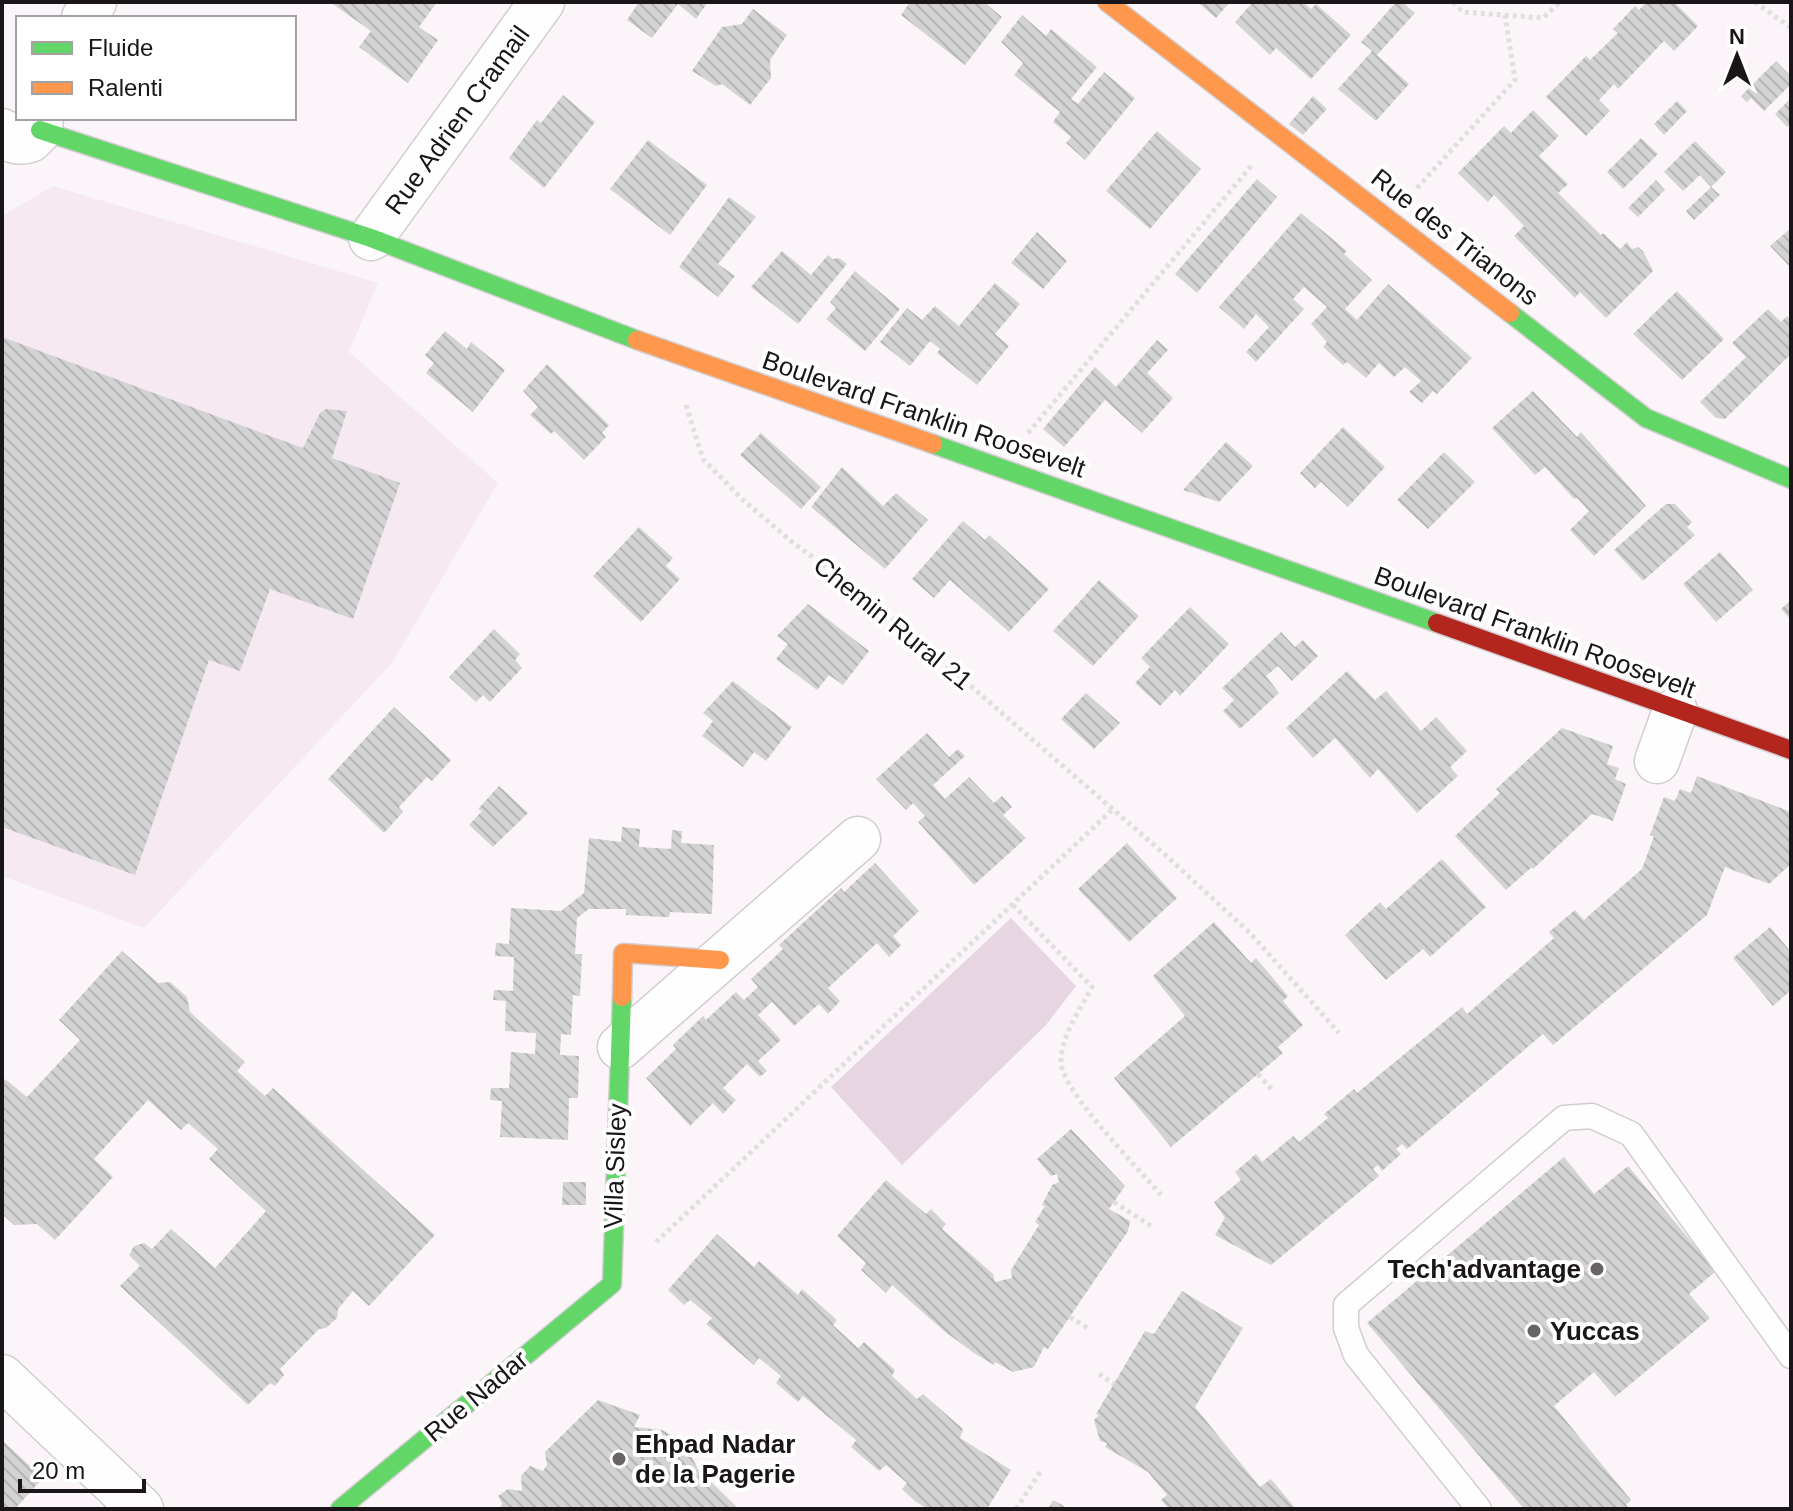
<svg xmlns="http://www.w3.org/2000/svg" width="1793" height="1511" viewBox="0 0 1793 1511" font-family="Helvetica,sans-serif">
<defs>
<pattern id="building-back-hatch" width="6" height="6" patternUnits="userSpaceOnUse" patternTransform="scale(2)"><rect width="6" height="6" fill="#d4d3d4"/><path d="M-1 5l2 2M0 0l6 6M5-1l2 2" fill="none" stroke="#b5b4b5"/></pattern>
</defs>
<rect width="100%" height="100%" fill="#fbf5f9"/>
<!-- built -->
<path fill="#f6e9f2" d="M53 186 378 283 349 352 498 483 392 663 144 928 2 876V216Z"/>
<!-- pitch -->
<path fill="#e7d6e2" d="M1011 918 1076 986 1046 1025 902 1165 831 1087Z"/>
<!-- building -->
<path fill="url(#building-back-hatch)" d="M330 2H437L419 27 438 40 408 83 359 47 371 31Z
M639 2H708L696 19 678 4 652 38 627 20Z
M910 2H984L1002 17 965 65 901 15Z
M1197 2H1230L1216 18Z
M1253 2H1303L1311 9 1316 4 1351 35 1311 79 1276 48 1270 55 1235 22Z
M1396 2H1402L1415 13 1377 55 1409 84 1376 121 1338 89 1372 51 1361 42Z
M1647 2H1674L1698 26 1674 51 1664 41 1618 89 1614 84 1599 100 1610 111 1586 136 1546 97 1586 56 1590 60 1618 33 1613 29 1635 6 1639 10Z
M753 9 787 35 770 60 771 78 750 105 722 84 716 86 692 71 722 27 742 24Z
M1022 15 1046 36 1051 29 1097 67 1071 99 1078 104 1104 72 1135 98 1085 160 1066 143 1071 137 1053 122 1060 112 1014 75 1023 63 1001 42Z
M1776 61 1791 76V84L1764 111 1751 98 1747 102 1741 96Z
M563 95 595 122 544 188 509 158 537 120 541 123Z
M1313 96 1327 109 1303 135 1289 124Z
M1791 98V124L1787 127 1775 114Z
M1677 101 1687 111 1664 135 1654 124Z
M1533 110 1559 136 1539 156 1568 184 1558 193 1601 235 1603 233 1620 249 1627 242 1632 249 1638 247 1643 251 1653 271 1606 318 1580 292 1575 298 1514 236 1524 226 1494 195 1488 202 1458 173 1504 126 1511 133Z
M1157 131 1201 169 1150 229 1106 191Z
M1641 138 1658 154 1623 189 1607 172Z
M648 140 707 185 670 235 610 189Z
M1695 141 1726 172 1711 187 1700 175 1683 191 1664 172Z
M1257 179 1277 197 1197 293 1175 274Z
M1656 180 1665 190 1638 217 1628 208Z
M1711 187 1720 195 1694 220 1686 211Z
M729 197 756 217 718 264 735 276 718 297 679 267Z
M1301 213 1347 251 1344 254 1372 280 1345 309 1357 320 1388 284 1472 358 1437 394 1433 391 1422 403 1409 392 1421 381 1405 367 1394 377 1379 363 1366 378 1347 362 1343 365 1323 347 1327 342 1311 324 1327 307 1304 287 1293 299 1304 309 1256 362 1246 352 1269 327 1256 314 1244 329 1219 307Z
M1791 228V268L1770 246Z
M1037 232 1067 261 1043 289 1011 263Z
M782 251 811 275 828 255 833 259 839 258 847 264 798 324 751 287Z
M855 271 900 309 865 351 826 319 836 308 830 302Z
M995 283 1020 304 995 334 1009 346 977 385 937 353 940 349 930 341 910 366 880 342 907 308 922 320 935 306 959 326Z
M1677 291 1724 339 1682 380 1633 334Z
M1768 309 1781 322 1787 316 1791 320V359L1789 356 1725 419 1716 418 1700 402 1746 357 1732 343Z
M445 331 467 349 471 342 505 370 473 412 426 373 434 363 425 355Z
M2 337 303 448 320 413 326 409 347 411 332 458 400 483 353 619 270 589 240 671 209 660 135 875 2 827Z
M1157 340 1168 350 1147 373 1173 398 1142 433 1105 400 1064 447 1043 429 1095 367 1116 387Z
M547 364 609 425 602 433 606 437 584 460 554 431 551 434 530 415 538 407 523 391Z
M1533 391 1577 437 1581 432 1646 506 1594 556 1570 530 1589 511 1577 498 1574 499 1545 467 1535 475 1492 428Z
M1343 427 1385 467 1348 507 1321 482 1315 488 1300 473Z
M761 433 821 487 801 509 740 455Z
M1226 442 1253 466 1219 502 1183 490Z
M1444 452 1475 482 1428 529 1397 500Z
M842 467 883 506 896 493 928 520 885 569 811 507Z
M1666 504H1675L1692 522 1687 527 1695 535 1643 581 1614 550Z
M963 521 985 540 989 535 1049 589 1009 632 950 580 934 598 912 579Z
M639 527 673 558 666 566 680 579 641 622 593 576Z
M1720 552 1753 590 1716 622 1683 584Z
M1099 580 1139 616 1093 666 1053 631Z
M1791 600V620L1781 609Z
M808 604 869 651 843 685 829 675 817 690 776 659 788 644 777 636Z
M1190 607 1229 644 1180 696 1175 690 1160 706 1135 683 1150 667 1141 658Z
M494 629 520 654 515 660 522 668 490 702 483 695 476 702 449 677Z
M1281 632 1295 647 1303 640 1318 656 1292 681 1278 666 1266 676 1279 693 1240 729 1223 711 1234 700 1222 688Z
M1347 671 1375 700 1386 691 1421 731 1436 717 1467 751 1450 767 1458 776 1417 813 1378 769 1370 778 1335 738 1313 758 1286 728Z
M733 681 792 727 766 761 754 752 743 767 702 736 713 721 703 713Z
M1086 693 1120 723 1094 749 1061 719Z
M394 707 451 760 432 781 427 777 399 807 403 812 384 833 328 779Z
M1562 728 1613 746 1607 764 1619 768 1615 779 1626 784 1613 821 1592 814 1533 869 1532 867 1506 890 1455 836 1500 793 1496 789Z
M927 733 949 757 958 749 965 756 933 785 945 799 969 777 994 803 1002 796 1012 807 1003 815 1026 838 974 885 918 822 925 816 913 803 906 810 876 779Z
M1697 776 1791 812V864L1769 884 1725 867 1707 915 1553 1045 1543 1034 1407 1149 1402 1144 1396 1149 1401 1154 1382 1171 1378 1165 1373 1169 1379 1176 1271 1265 1215 1235 1225 1218 1214 1202 1241 1180 1235 1172 1256 1154 1262 1162 1293 1136 1299 1142 1328 1118 1324 1114 1354 1089 1357 1093 1462 1007 1467 1014 1554 938 1549 932 1575 910 1584 920 1619 889 1642 869 1654 836 1650 835 1664 797 1675 801 1680 789 1691 793Z
M499 786 528 813 493 847 469 825 482 811 478 809Z
M622 827 640 829 639 847 671 849 672 830 682 831 681 843 714 845 712 914 670 912 669 917H663L626 915V909H589L577 918 575 954H582L580 996 573 995 571 1035 561 1034 560 1055 579 1056 578 1098H569L568 1140 500 1137 502 1101 490 1100 491 1088H509L511 1052 535 1054 536 1033 505 1031 506 1001 493 1000 494 990 513 991 514 957 495 956 496 943 509 944 511 908 561 911 584 893 589 838 621 842Z
M1127 843 1177 898 1129 942 1078 889Z
M1442 859 1486 907 1430 957 1423 949 1386 980 1345 935 1380 902 1386 909Z
M875 863 919 911 893 936 901 945 889 957 877 943 828 988 840 1001 828 1014 819 1004 794 1026 772 1002 758 1015 781 1040 758 1061 767 1071 760 1077 747 1064 723 1088 736 1100 723 1114 713 1103 690 1126 646 1078 676 1049 673 1045 703 1016 706 1020 736 992 744 1000 758 987 751 979 783 949 779 945 841 888 844 892Z
M1214 922 1251 963 1256 958 1288 996 1283 1001 1303 1025 1278 1047 1283 1053 1171 1147 1114 1078 1185 1016 1153 976Z
M1770 927 1791 952V990L1773 1006 1733 958Z
M122 951 158 983 170 982 187 997 190 1012 245 1062 237 1071 265 1096 273 1088 435 1235 369 1306 353 1291 338 1309 337 1318 326 1328 319 1329 280 1369 284 1375 275 1386 270 1383 248 1405 120 1286 140 1266 129 1255 134 1246 144 1243 152 1249 171 1229 215 1268 266 1211 209 1159 218 1149 188 1123 181 1130 148 1100 94 1159 113 1177 55 1240 37 1224 14 1225 2 1214V1083L5 1079 27 1097 80 1040 59 1020Z
M1071 1129 1125 1186 1109 1209 1130 1221 1128 1231 1048 1349 1044 1347 1034 1367 1013 1372 995 1362 994 1365 974 1353 944 1331 892 1285 886 1293 861 1270 866 1263 837 1236 886 1180 926 1214 931 1209 946 1224 942 1229 993 1274 995 1282 1012 1278 1011 1270 1039 1225 1035 1222 1045 1206 1042 1205 1052 1185 1059 1182 1057 1174 1051 1176 1037 1159Z
M1564 1157 1594 1194 1628 1166 1716 1271 1689 1294 1710 1318 1615 1397 1594 1372 1554 1406 1631 1500 1626 1505 1630 1509H1524L1367 1323Z
M563 1182H586V1205H562Z
M717 1234 754 1267 759 1261 798 1295 802 1289 837 1320 833 1325 858 1348 864 1342 895 1370 892 1376 917 1399 923 1394 963 1429 960 1438 1011 1470 987 1509H928L916 1502 902 1489 907 1483 886 1465 879 1471 851 1447 856 1440 803 1396 798 1402 776 1383 781 1376 759 1358 754 1365 706 1324 712 1318 690 1300 684 1305 668 1290Z
M1182 1291 1243 1328 1195 1407 1260 1487 1271 1479 1296 1509H1169L1161 1500 1167 1495 1148 1472 1105 1447 1107 1443 1100 1441 1094 1420 1099 1415 1096 1414 1145 1331 1154 1334Z
M598 1400 640 1415 634 1427 662 1430 684 1442 698 1469 739 1509H500L502 1503 498 1496 508 1489 522 1491 521 1476 530 1466 543 1471 547 1465 545 1452Z
M2 1440 43 1478 15 1509H2Z
M1053 1500 1069 1509H1048Z"/>
<g fill="none" stroke-linecap="round" stroke-linejoin="round">
<defs>
<path id="lane" d="M1479 1509 1356 1355 1346 1328V1305L1564 1118 1592 1116 1631 1134 1791 1356"/>
<path id="street" d="M84 18 94 2
M2 131C8 141 19 144 30 140L40 130 41 118
M371 238 542 2
M1657 761 1675 711
M620 1047 858 839
M2 1377 141 1509"/>
<path id="fast" d="M40 130 371 238 637 340
M1510 313 1646 418 1791 479
M933 444 1437 623
M340 1509 612 1284 622 997"/>
<path id="slow" d="M1107 2 1510 313
M637 340 933 444
M622 997 623 953 720 960"/>
<path id="jam" d="M1437 623 1791 750"/>
</defs>
<!-- lane casing -->
<use href="#lane" stroke="#d2cdd0" stroke-width="27"/>
<!-- street casing -->
<use href="#street" stroke="#d2cdd0" stroke-width="47"/>
<!-- fast casing -->
<use href="#fast" stroke="#d2cdd0" stroke-width="21"/>
<!-- slow casing -->
<use href="#slow" stroke="#d2cdd0" stroke-width="21"/>
<!-- jam casing -->
<use href="#jam" stroke="#d2cdd0" stroke-width="21"/>
<!-- path -->
<path stroke="#e1dee0" stroke-width="5" stroke-dasharray="4 4" stroke-linecap="butt" d="M1453 2 1463 12 1543 18 1560 2
M1755 2 1791 28
M1417 188 1515 80 1505 15
M686 405 703 459 742 499 792 542 868 597 1161 851 1250 933 1339 1033
M1028 433 1252 165
M1013 905 1092 987C1080 1010 1061 1035 1061 1062 1061 1090 1140 1170 1161 1195
M1258 1074 1274 1092
M1114 1202 1151 1226
M656 1242 1113 809
M1070 1317 1089 1329
M1099 1374 1114 1384
M1016 1509 1041 1471"/>
<!-- lane -->
<use href="#lane" stroke="#fefefe" stroke-width="24"/>
<!-- street -->
<use href="#street" stroke="#fefefe" stroke-width="44"/>
<!-- fast -->
<use href="#fast" stroke="#63d668" stroke-width="18"/>
<!-- slow -->
<use href="#slow" stroke="#ff974d" stroke-width="18"/>
<!-- jam -->
<use href="#jam" stroke="#b3261e" stroke-width="18"/>
</g>
<!-- markers -->
<g fill="#686367" stroke="#fff" stroke-width="3">
<circle cx="1597" cy="1269" r="8"/>
<circle cx="1534" cy="1331" r="8"/>
<circle cx="619" cy="1459" r="8"/>
</g>
<g text-anchor="middle" stroke-width="8" stroke-linejoin="round" paint-order="stroke">
<!-- street labels -->
<g font-size="26" fill="#191518" stroke="#fff">
<text transform="translate(457 120) rotate(-54)" y="9">Rue Adrien Cramail</text>
<text transform="translate(1455 237) rotate(38)" y="9">Rue des Trianons</text>
<text transform="translate(924 414) rotate(19)" y="9">Boulevard Franklin Roosevelt</text>
<text transform="translate(893 623) rotate(39)" y="9">Chemin Rural 21</text>
<text transform="translate(1535 632) rotate(20)" y="9">Boulevard Franklin Roosevelt</text>
<text transform="translate(615 1166) rotate(-88)" y="9">Villa Sisley</text>
<text transform="translate(476 1396) rotate(-40)" y="9">Rue Nadar</text>
</g>
<!-- poi labels -->
<g font-size="26" font-weight="bold" fill="#191518" stroke="#fff" text-anchor="start">
<text x="1581" y="1278" text-anchor="end">Tech'advantage</text>
<text x="1550" y="1340">Yuccas</text>
<text x="635" y="1453">Ehpad Nadar<tspan x="635" dy="30">de la Pagerie</tspan></text>
</g>
</g>
<!-- border -->
<rect width="1793" height="1511" fill="none" stroke="#191518" stroke-width="8"/>
<!-- legend -->
<rect x="16" y="16" width="280" height="104" fill="#ffffff" stroke="#a3a1a3" stroke-width="2"/>
<rect x="32" y="42" width="40" height="12" fill="#63d668" stroke="#a3a1a3" stroke-width="2"/>
<text x="88" y="56" font-size="24" fill="#191518">Fluide</text>
<rect x="32" y="82" width="40" height="12" fill="#ff974d" stroke="#a3a1a3" stroke-width="2"/>
<text x="88" y="96" font-size="24" fill="#191518">Ralenti</text>
<!-- north arrow -->
<g transform="translate(1737 56)" stroke="#ffffff" stroke-width="6" paint-order="stroke">
<path d="M0-6L14 30L0 20L-14 30Z" fill="#191518"/>
<text y="-12" font-size="22" font-weight="bold" text-anchor="middle" fill="#191518">N</text>
</g>
<!-- scale -->
<path d="M20 1479v12h124v-12" fill="none" stroke="#191518" stroke-width="4"/>
<text x="32" y="1479" font-size="24" fill="#191518" stroke="#ffffff" stroke-width="6" paint-order="stroke">20 m</text>
</svg>
